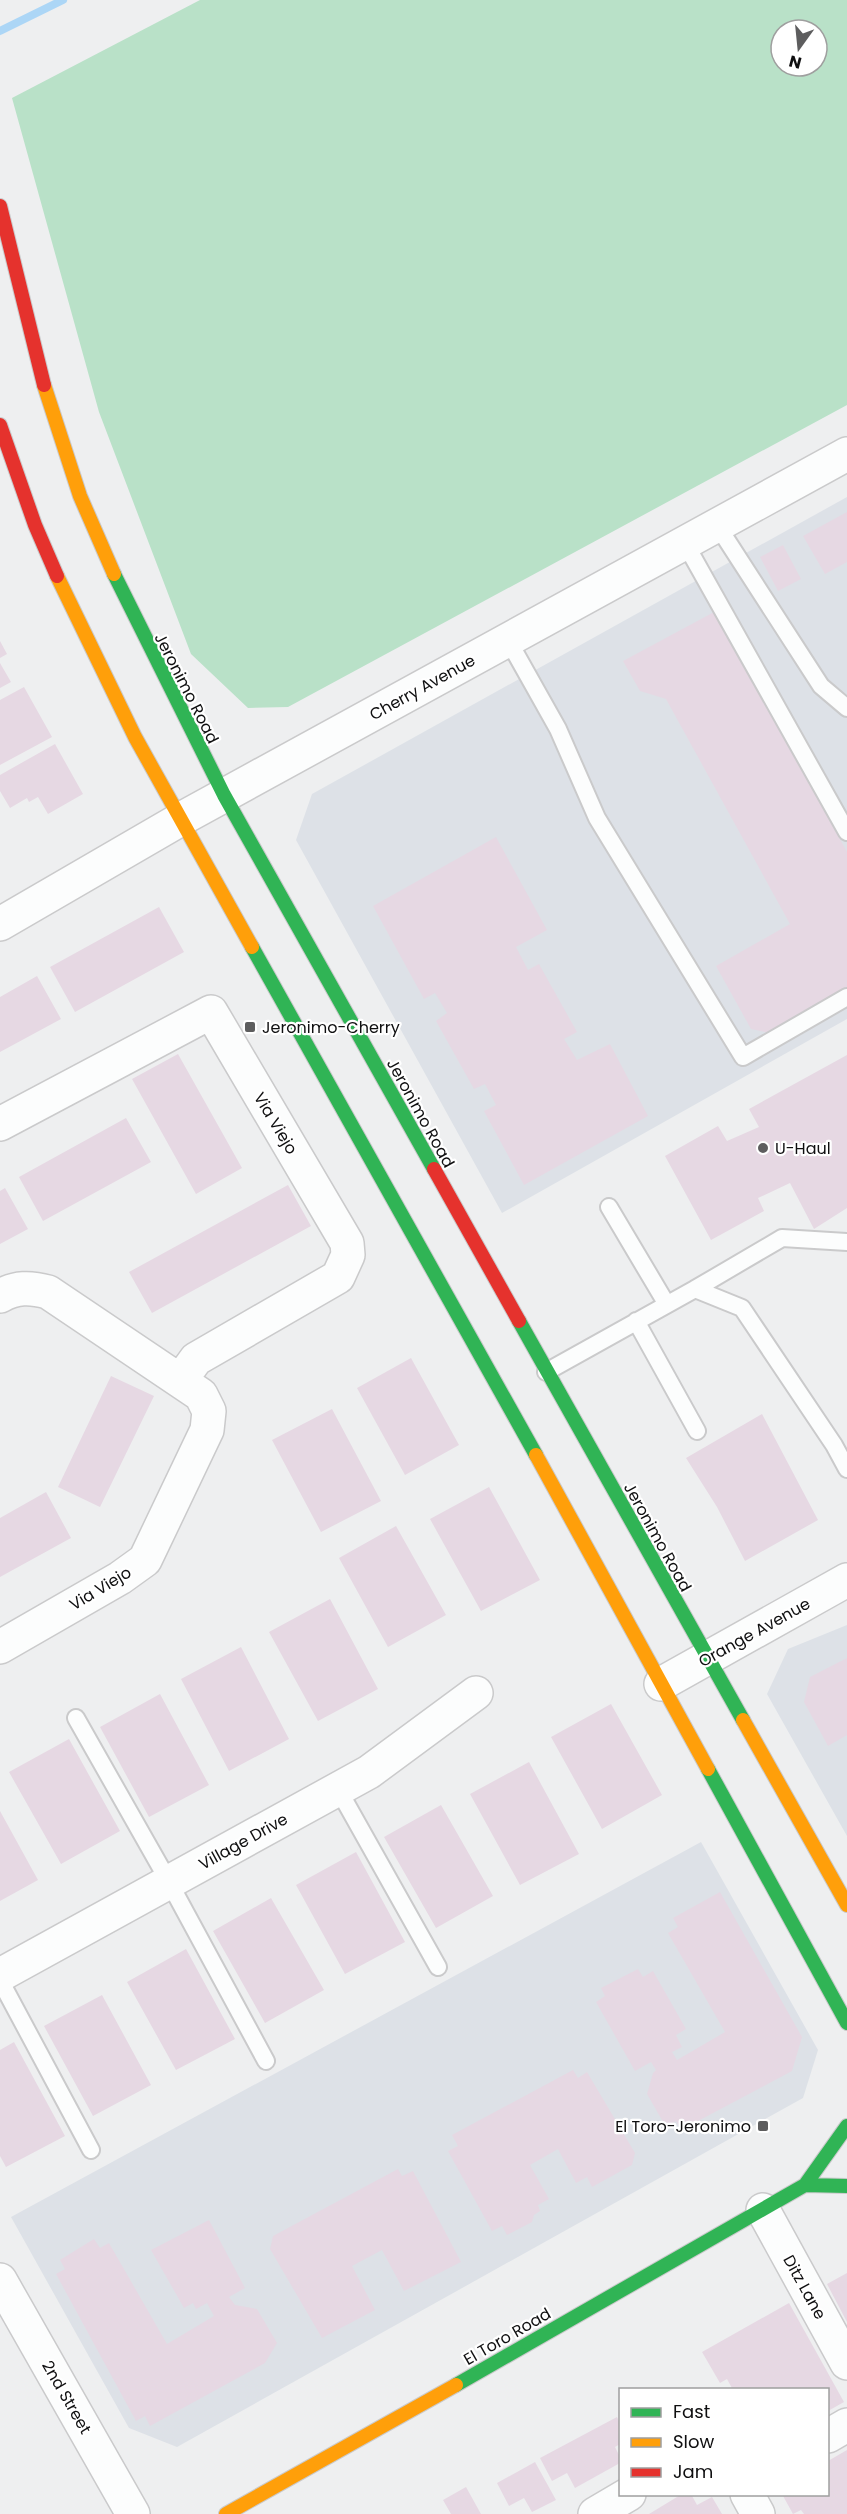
<svg xmlns="http://www.w3.org/2000/svg" width="847" height="2514" viewBox="0 0 847 2514" font-family="Poppins,sans-serif">
<rect width="100%" height="100%" fill="#eeeff0"/>
<!-- built -->
<path fill="#dde1e7" d="M847 497V1019L502 1213 296 840 312 794Z
M847 1625V1836L767 1694 788 1649Z
M701 1842 818 2050 803 2098 177 2447 129 2428 11 2217Z"/>
<!-- green -->
<path fill="#b9e1c8" fill-rule="evenodd" d="M200 0H847V405L288 707 248 708 191 654 99 412 12 98ZM781 30H817V66H781Z"/>
<g fill="none" stroke-linecap="round" stroke-linejoin="round">
<!-- stream -->
<path stroke="#acd6f6" stroke-width="8" d="M0 31 63 0"/>
</g>
<!-- building -->
<path fill="#e6d8e3" d="M847 512V562L825 574 803 536Z
M783 545 801 579 778 591 760 557Z
M716 611 847 852V990L770 1033 751 1029 716 966 790 924 666 699 640 691 623 661Z
M0 641 7 654 0 658Z
M0 663 11 682 0 688Z
M24 687 52 737 0 765V700Z
M55 744 83 794 48 814 38 797 29 802 27 798 10 808 0 791V775Z
M496 837 547 930 516 947 528 970 539 964 577 1032 564 1039 577 1060 610 1044 648 1116 524 1185 484 1111 496 1105 485 1084 474 1089 436 1021 447 1013 435 993 424 999 373 906Z
M159 907 184 952 75 1012 50 967Z
M37 976 61 1019 0 1052V997Z
M178 1054 242 1168 196 1194 132 1079Z
M847 1055V1208L814 1229 790 1183 758 1198 764 1211 711 1240 665 1156 718 1126 727 1141 759 1127 749 1109Z
M126 1118 151 1162 43 1221 19 1177Z
M288 1185 311 1226 152 1313 129 1272Z
M5 1188 28 1229 0 1244V1191Z
M411 1358 459 1445 405 1475 357 1388Z
M111 1376 154 1396 100 1507 58 1487Z
M332 1409 381 1501 321 1532 272 1440Z
M762 1414 818 1520 745 1561 717 1507 686 1458Z
M489 1487 540 1580 481 1611 430 1519Z
M46 1492 71 1538 0 1577V1518Z
M396 1526 446 1615 388 1647 339 1558Z
M330 1599 378 1689 318 1721 269 1632Z
M241 1647 289 1739 229 1771 181 1679Z
M847 1658V1735L828 1746 804 1702 810 1677Z
M160 1694 209 1785 149 1817 100 1727Z
M611 1704 662 1795 602 1829 551 1737Z
M69 1739 120 1831 61 1864 9 1772Z
M529 1762 579 1854 520 1885 470 1794Z
M441 1805 493 1896 436 1928 384 1837Z
M0 1811 38 1880 0 1901Z
M356 1852 405 1942 345 1974 296 1885Z
M720 1892 802 2037 792 2071 681 2130 676 2121 666 2127 647 2094 653 2073 656 2070 651 2062 635 2071 596 2002 605 1996 601 1988 638 1969 643 1977 653 1971 686 2029 676 2035 682 2047 672 2052 677 2060 725 2032 668 1933 678 1927 673 1918Z
M271 1898 324 1990 265 2023 213 1931Z
M186 1949 235 2039 176 2070 127 1982Z
M102 1995 151 2085 93 2116 44 2026Z
M14 2042 65 2136 6 2167 0 2156V2050Z
M573 2070 578 2078 587 2072 635 2153 632 2165 592 2187 587 2177 576 2183 558 2149 530 2165 549 2199 538 2205 540 2211 534 2215 532 2222 507 2235 502 2226 492 2231 448 2151 458 2146 452 2135Z
M398 2169 402 2176 413 2171 461 2262 404 2291 382 2250 352 2266 375 2310 322 2338 270 2249 273 2236Z
M209 2220 245 2288 229 2297 235 2305 257 2309 277 2343 265 2363 150 2426 145 2416 136 2421 56 2274 65 2269 60 2260 94 2239 100 2248 109 2243 167 2344 214 2316 207 2303 196 2309 193 2303 184 2308 151 2250Z
M847 2273V2322L827 2284Z
M789 2303 844 2402 828 2411V2390H733L727 2379 720 2383 702 2352Z
M617 2417 620 2423V2444L615 2447 620 2457V2463L575 2488 567 2473 552 2481 540 2458Z
M847 2450V2514H804L801 2510 793 2514 782 2494H828V2461Z
M535 2462 556 2500 532 2512 524 2498 509 2506 497 2483Z
M466 2487 481 2514H451L443 2500Z
M682 2494H691L697 2505 712 2497 722 2514H649Z"/>
<g fill="none" stroke-linecap="round" stroke-linejoin="round">
<defs>
<path id="lane" d="M717 525 821 686 847 708
M685 543 847 832
M508 640 558 729 597 818 743 1057 847 997
M609 1207 666 1303
M695 1289 782 1238 847 1242
M636 1321 697 1431
M546 1372 695 1289 742 1308 834 1445 847 1469
M76 1718 169 1882 266 2061
M338 1789 438 1967
M0 1980 91 2150"/>
<path id="street" d="M0 924 181 819 847 454
M0 1124 211 1012 347 1243 348 1255 338 1277 196 1359 180 1381
M0 1296C16 1287 30 1287 48 1292L201 1395 209 1411 207 1430 145 1560 120 1578 0 1647
M661 1684 847 1580
M0 1975 369 1772 476 1693
M763 2210 847 2363
M0 2280 133 2514
M828 2436 847 2425
M747 2494 758 2514
M595 2514 629 2494"/>
<path id="fast" d="M114 574 224 795 434 1169
M252 947 536 1455
M519 1321 743 1720
M708 1769 847 2023
M805 2185 847 2186
M456 2385 805 2185 847 2126"/>
<path id="slow" d="M44 385 80 496 114 574
M57 576 135 737 252 947
M536 1455 708 1769
M743 1720 847 1905
M226 2514 456 2385"/>
<path id="jam" d="M0 206 44 385
M0 425 35 525 57 576
M434 1169 519 1321"/>
</defs>
<!-- lane casing -->
<use href="#lane" stroke="#cacacb" stroke-width="20"/>
<!-- street casing -->
<use href="#street" stroke="#cacacb" stroke-width="36"/>
<!-- fast casing -->
<use href="#fast" stroke="#cacacb" stroke-width="16"/>
<!-- slow casing -->
<use href="#slow" stroke="#cacacb" stroke-width="16"/>
<!-- jam casing -->
<use href="#jam" stroke="#cacacb" stroke-width="16"/>
<!-- lane -->
<use href="#lane" stroke="#fcfdfd" stroke-width="16"/>
<!-- street -->
<use href="#street" stroke="#fcfdfd" stroke-width="33"/>
<!-- fast -->
<use href="#fast" stroke="#30b455" stroke-width="14"/>
<!-- slow -->
<use href="#slow" stroke="#ff9f0a" stroke-width="14"/>
<!-- jam -->
<use href="#jam" stroke="#e5322d" stroke-width="14"/>
</g>
<!-- markers -->
<g fill="#5d5d5e" stroke="#fff" stroke-width="2">
<rect x="244" y="1021" width="12" height="12" rx="3"/>
<circle cx="763" cy="1148" r="6"/>
<rect x="757" y="2120" width="12" height="12" rx="3"/>
</g>
<g text-anchor="middle" stroke-width="4.5" stroke-linejoin="round" paint-order="stroke">
<!-- street labels -->
<g font-size="16" fill="#0f0f10" stroke="#fff">
<text transform="translate(422 687) rotate(-29)" y="6">Cherry Avenue</text>
<text transform="translate(187 688) rotate(63)" y="6">Jeronimo Road</text>
<text transform="translate(421 1113) rotate(61)" y="6">Jeronimo Road</text>
<text transform="translate(276 1123) rotate(59)" y="6">Via Viejo</text>
<text transform="translate(658 1537) rotate(61)" y="6">Jeronimo Road</text>
<text transform="translate(100 1588) rotate(-31)" y="6">Via Viejo</text>
<text transform="translate(754 1632) rotate(-29)" y="6">Orange Avenue</text>
<text transform="translate(243 1841) rotate(-29)" y="6">Village Drive</text>
<text transform="translate(805 2287) rotate(61)" y="6">Ditz Lane</text>
<text transform="translate(507 2336) rotate(-30)" y="6">El Toro Road</text>
<text transform="translate(67 2397) rotate(60)" y="6">2nd Street</text>
</g>
<!-- poi labels -->
<g font-size="16" fill="#0f0f10" stroke="#fff" text-anchor="start">
<text x="262" y="1033">Jeronimo-Cherry</text>
<text x="775" y="1154">U-Haul</text>
<text x="751" y="2132" text-anchor="end">El Toro-Jeronimo</text>
</g>
</g>
<!-- legend -->
<rect x="619" y="2388" width="210" height="108" fill="#ffffff" stroke="#9f9f9f" stroke-width="1.5"/>
<rect x="631" y="2408" width="30" height="9" fill="#30b455" stroke="#9f9f9f" stroke-width="1.5"/>
<text x="673" y="2418" font-size="18" fill="#0f0f10">Fast</text>
<rect x="631" y="2438" width="30" height="9" fill="#ff9f0a" stroke="#9f9f9f" stroke-width="1.5"/>
<text x="673" y="2448" font-size="18" fill="#0f0f10">Slow</text>
<rect x="631" y="2468" width="30" height="9" fill="#e5322d" stroke="#9f9f9f" stroke-width="1.5"/>
<text x="673" y="2478" font-size="18" fill="#0f0f10">Jam</text>
<!-- north arrow -->
<g transform="translate(799 48) rotate(195)"><circle r="28" fill="#ffffff" stroke="#9f9f9f" stroke-width="1.5"/>
<path d="M0-4.5L10 22L0 15L-10 22Z" fill="#5d5d5e"/>
<text y="-9" font-size="16" font-weight="bold" text-anchor="middle" fill="#0f0f10">N</text>
</g>
</svg>
